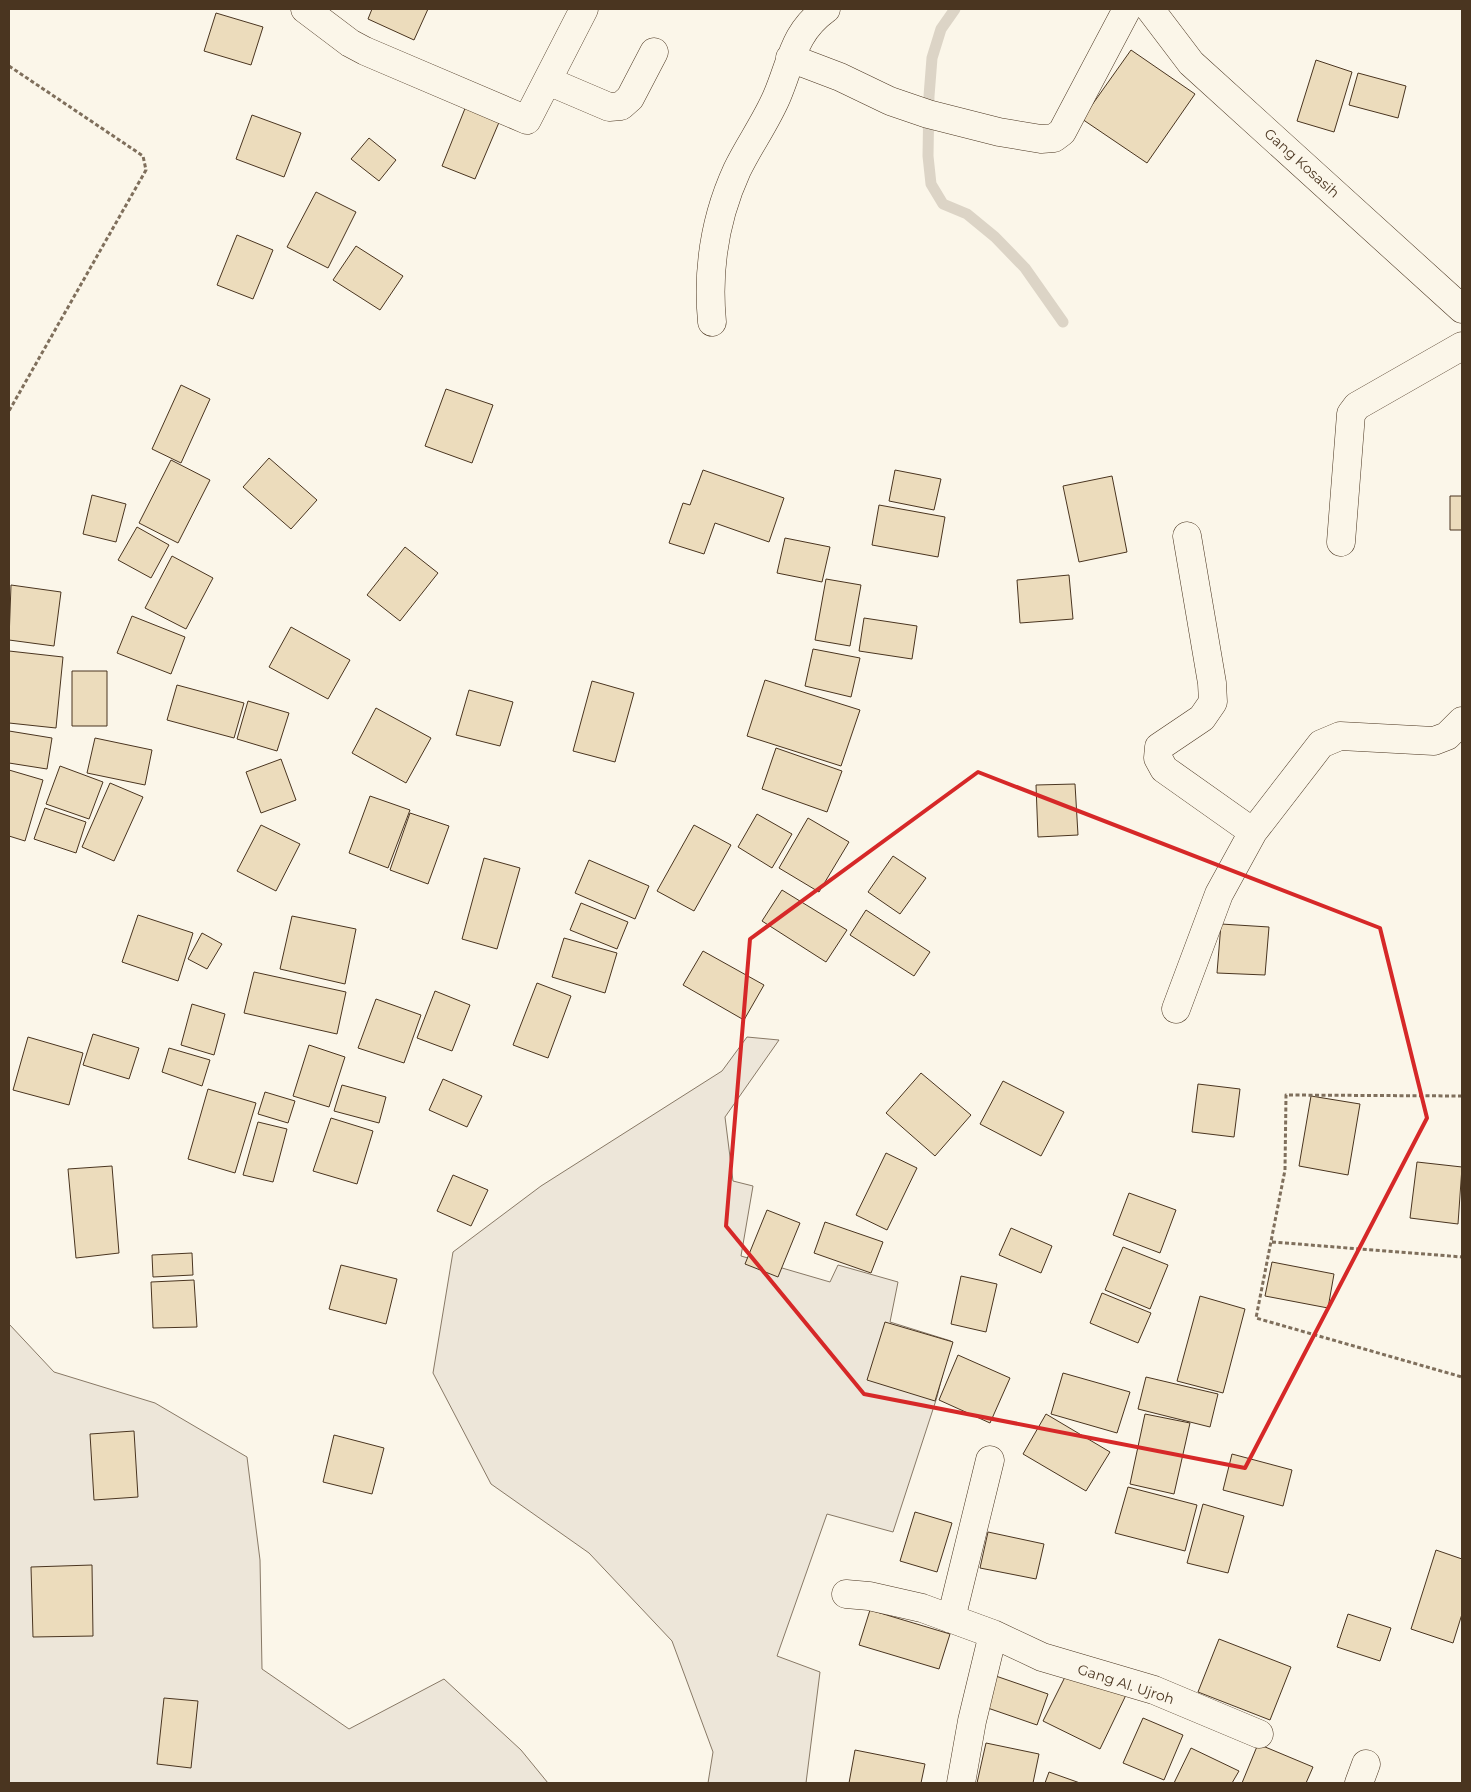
<svg xmlns="http://www.w3.org/2000/svg" width="1471" height="1792" viewBox="0 0 1471 1792" font-family="Montserrat,sans-serif">
<rect width="100%" height="100%" fill="#fbf6e9"/>
<!-- green -->
<path fill="#ede6d9" stroke="#887966" d="M747 1037 779 1040 725 1117 733 1181 753 1186 741 1256 830 1282 838 1265 898 1282 890 1322 951 1341 937 1397 893 1532 827 1514 777 1656 820 1672 806 1783H708L713 1752 672 1641 589 1553 491 1484 433 1373 453 1252 541 1186 722 1071Z
M9 1324 54 1372 155 1403 247 1457 260 1560 262 1669 349 1729 444 1679 521 1750 548 1783H9Z"/>
<g fill="none" stroke-linecap="round" stroke-linejoin="round">
<!-- stream -->
<path stroke="#dcd4c6" stroke-width="11" d="M955 9 941 29 932 58 929 96 928 156 931 184 943 204 967 214 995 237 1025 268 1063 322"/>
</g>
<!-- building -->
<path fill="#ecdcbc" stroke="#4a3520" d="M372 9H428L414 40 368 19Z
M216 13 263 27 251 65 204 51Z
M1131 50 1195 94 1147 163 1082 119Z
M1316 60 1352 72 1334 132 1297 121Z
M1358 73 1406 86 1398 118 1349 105Z
M466 106 500 120 475 179 442 166Z
M252 115 301 133 284 177 236 159Z
M369 138 396 160 379 181 351 159Z
M316 192 356 212 328 268 287 247Z
M237 235 273 250 253 299 217 285Z
M356 246 403 276 380 310 333 280Z
M181 385 210 399 181 463 152 449Z
M446 389 493 405 472 463 425 446Z
M269 458 317 500 291 529 243 487Z
M171 460 210 480 178 543 139 523Z
M703 470 784 498 769 542 715 523 704 554 669 543 683 503 690 505Z
M895 470 941 479 934 510 889 501Z
M1112 476 1127 552 1079 562 1063 486Z
M92 495 126 504 116 542 83 534Z
M1450 496H1462V530H1450Z
M879 505 945 517 938 557 872 545Z
M137 527 169 545 151 578 118 560Z
M785 538 830 547 822 582 777 573Z
M405 547 438 573 400 621 367 595Z
M172 556 213 578 186 629 145 608Z
M1069 575 1073 619 1020 623 1017 580Z
M826 579 861 585 850 646 815 640Z
M11 585 61 592 54 646 9 640Z
M132 616 185 637 171 674 117 653Z
M864 618 917 626 912 659 859 651Z
M291 627 350 660 328 699 269 667Z
M813 649 860 658 851 697 805 686Z
M9 651 63 657 56 728 9 723Z
M72 671H107V726H72Z
M765 680 860 710 841 766 747 736Z
M592 681 634 693 615 762 573 751Z
M177 685 244 703 234 738 167 720Z
M469 690 513 702 500 746 456 735Z
M248 701 289 713 277 751 237 739Z
M376 708 431 738 406 783 352 753Z
M9 731 52 738 47 769 9 763Z
M95 738 152 750 145 785 87 773Z
M776 748 842 771 827 812 762 789Z
M281 759 296 800 261 813 246 772Z
M60 766 103 782 89 819 46 804Z
M9 770 43 780 25 841 9 836Z
M110 783 143 797 114 861 82 847Z
M1075 784 1078 835 1038 837 1036 785Z
M370 796 410 810 388 868 349 853Z
M45 808 86 822 76 853 34 839Z
M410 813 449 826 428 884 390 870Z
M757 814 792 834 772 868 738 847Z
M808 818 849 842 819 892 779 868Z
M261 825 300 844 276 891 237 871Z
M694 825 731 845 694 911 657 891Z
M893 856 926 878 900 914 868 892Z
M484 858 520 868 497 949 462 939Z
M589 860 649 886 635 919 575 893Z
M782 890 847 930 826 962 762 921Z
M581 903 628 922 617 949 570 930Z
M866 910 930 952 914 976 850 935Z
M138 915 193 933 178 981 122 962Z
M292 916 356 929 345 984 280 969Z
M1221 924 1269 927 1265 975 1217 973Z
M202 933 222 944 207 969 188 959Z
M564 938 617 953 605 993 552 977Z
M703 951 764 985 744 1020 683 985Z
M254 972 346 992 337 1034 244 1013Z
M537 983 571 996 548 1058 513 1045Z
M435 991 470 1005 452 1051 417 1038Z
M376 999 421 1015 404 1063 358 1048Z
M192 1004 225 1014 214 1055 181 1045Z
M93 1034 139 1048 129 1079 83 1065Z
M28 1037 83 1053 69 1105 13 1090Z
M309 1045 345 1057 329 1107 293 1096Z
M169 1048 210 1060 202 1086 162 1072Z
M921 1073 971 1115 935 1156 886 1113Z
M443 1079 482 1096 467 1127 429 1110Z
M1003 1081 1064 1112 1041 1156 980 1124Z
M1198 1084 1240 1089 1234 1137 1192 1132Z
M342 1085 386 1097 379 1123 334 1111Z
M208 1089 256 1103 235 1173 188 1159Z
M265 1092 295 1101 288 1123 258 1114Z
M1311 1096 1360 1104 1348 1175 1299 1166Z
M331 1118 373 1131 357 1184 313 1171Z
M258 1122 287 1129 273 1182 243 1175Z
M886 1153 917 1168 887 1230 856 1215Z
M1417 1162 1462 1167 1458 1224 1410 1218Z
M112 1166 119 1253 76 1258 68 1169Z
M453 1175 488 1190 471 1226 437 1211Z
M1129 1193 1176 1210 1160 1253 1113 1235Z
M767 1210 800 1223 778 1277 745 1264Z
M825 1222 883 1242 871 1273 814 1253Z
M1011 1228 1052 1246 1041 1273 999 1255Z
M1123 1247 1168 1265 1150 1309 1105 1290Z
M192 1253 193 1275 153 1277 152 1255Z
M1272 1262 1334 1274 1328 1308 1265 1296Z
M341 1265 397 1279 386 1324 329 1309Z
M961 1276 997 1284 986 1332 951 1324Z
M194 1280 197 1327 153 1328 151 1282Z
M1102 1293 1151 1313 1138 1343 1090 1323Z
M1200 1296 1245 1309 1223 1393 1177 1381Z
M885 1322 953 1342 935 1401 867 1380Z
M958 1355 1010 1378 990 1423 939 1400Z
M1063 1373 1130 1392 1117 1433 1051 1414Z
M1146 1377 1218 1394 1210 1427 1138 1409Z
M1046 1414 1110 1452 1086 1491 1023 1454Z
M1145 1414 1190 1423 1174 1494 1130 1484Z
M134 1431 138 1497 94 1500 90 1434Z
M334 1435 384 1448 372 1494 323 1482Z
M1232 1454 1292 1470 1283 1506 1223 1490Z
M1128 1487 1197 1505 1185 1551 1115 1533Z
M1203 1504 1244 1516 1228 1573 1187 1563Z
M915 1512 952 1523 937 1572 900 1561Z
M988 1532 1044 1544 1036 1579 980 1568Z
M1436 1550 1462 1559V1614L1453 1643 1411 1629Z
M92 1565 93 1636 33 1637 31 1567Z
M870 1610 950 1634 939 1669 859 1645Z
M1348 1614 1391 1628 1380 1661 1337 1647Z
M1219 1639 1291 1667 1270 1720 1198 1692Z
M1070 1667 1126 1695 1100 1749 1043 1721Z
M990 1674 1048 1694 1037 1725 979 1705Z
M164 1698 198 1701 191 1768 157 1764Z
M1143 1718 1183 1735 1164 1780 1123 1763Z
M986 1743 1039 1754 1033 1783H977Z
M1258 1744 1313 1767 1306 1783H1242Z
M1191 1748 1239 1771 1232 1783H1174Z
M855 1750 925 1764 921 1783H849Z
M1049 1772 1080 1783H1045Z"/>
<g fill="none" stroke-linecap="round" stroke-linejoin="round">
<defs>
<path id="minor" d="M305 9 350 43 365 51 527 120 584 9
M1150 9 1191 63 1462 309
M790 58 840 77 890 101 928 114 999 132 1041 139 1054 138 1062 132 1127 9
M548 81 609 107 621 106 630 98 654 52
M712 322C707 269 715 218 737 170 749 145 766 122 777 96 792 61 793 33 826 9
M1187 536 1212 683 1213 702 1202 718 1159 747 1158 758 1164 769 1253 832 1321 744 1340 736 1434 741 1447 736 1462 721
M1341 542 1351 414 1357 406 1462 346
M1176 1009 1219 894 1253 832
M846 1594 869 1596 922 1608 993 1634 1042 1657 1154 1690 1259 1734
M951 1619 990 1460
M961 1783 972 1721 993 1634
M1359 1783 1366 1764"/>
</defs>
<!-- minor casing -->
<use href="#minor" stroke="#4a3520" stroke-width="29"/>
<!-- path -->
<path stroke="#7f6f5c" stroke-width="3" stroke-dasharray="4 2.5" stroke-linecap="butt" d="M9 66 143 156 146 170 9 411
M1462 1096 1286 1095 1285 1170 1256 1318 1462 1377
M1272 1242 1462 1257"/>
<!-- minor -->
<use href="#minor" stroke="#fbf6e9" stroke-width="28"/>
</g>
<!-- marked area -->
<path fill="none" stroke="#d62828" stroke-width="4" stroke-linejoin="round" d="M978 772 1380 928 1427 1118 1245 1468 864 1394 726 1226 750 939Z"/>
<g text-anchor="middle" stroke-width="4" stroke-linejoin="round" paint-order="stroke">
<!-- street labels -->
<g font-size="14" fill="#4a3520" stroke="#fbf6e9">
<text transform="translate(1302 163) rotate(42)" y="5">Gang Kosasih</text>
<text transform="translate(1126 1684) rotate(18)" y="5">Gang Al. Ujroh</text>
</g>
</g>
<!-- border -->
<rect width="1471" height="1792" fill="none" stroke="#4a3520" stroke-width="20"/>
</svg>
